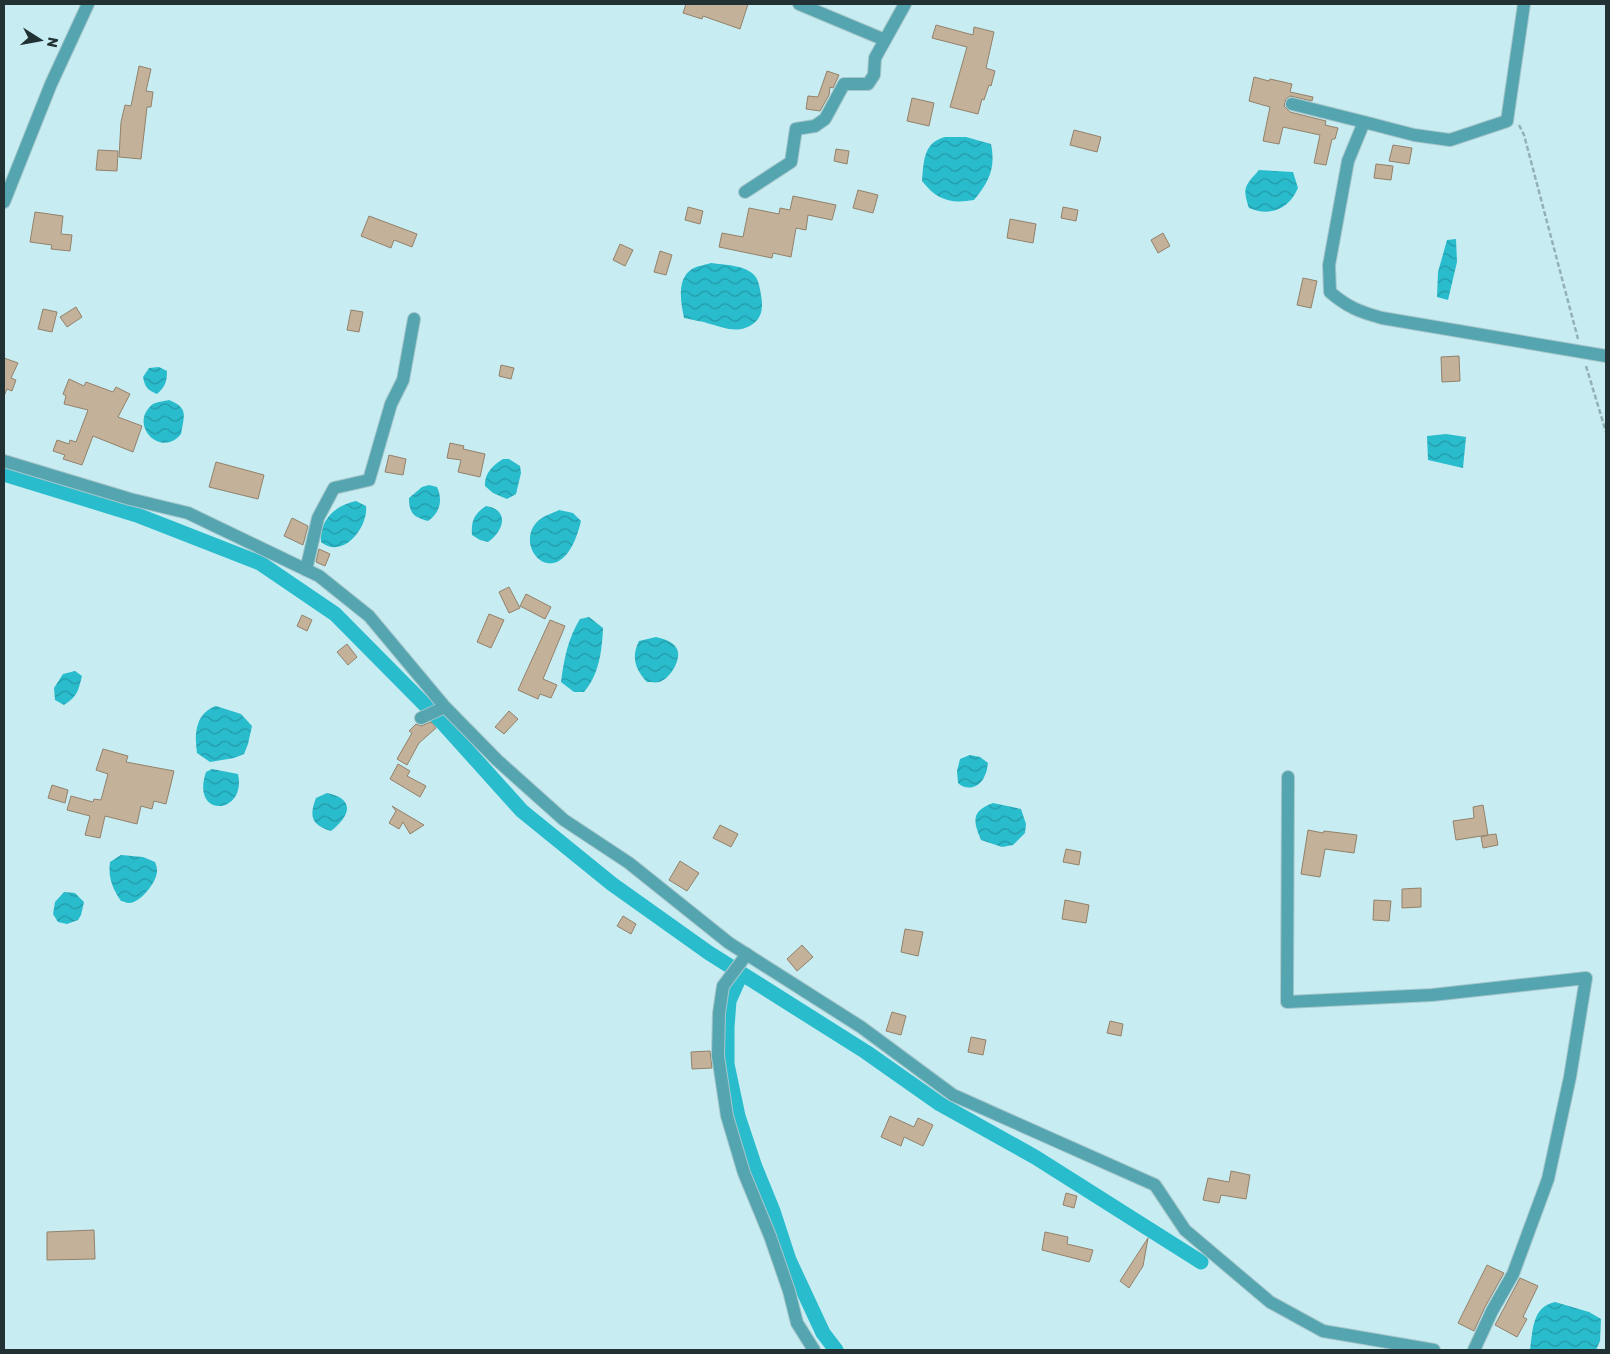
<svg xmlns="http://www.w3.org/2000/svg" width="1610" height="1354" viewBox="0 0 1610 1354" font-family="Rubik,sans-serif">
<defs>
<pattern id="water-waves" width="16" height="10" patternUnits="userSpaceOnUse" patternTransform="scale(1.25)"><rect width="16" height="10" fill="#29bccd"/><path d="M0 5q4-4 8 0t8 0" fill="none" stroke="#2399a7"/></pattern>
</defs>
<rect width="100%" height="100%" fill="#c7ecf1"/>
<!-- water -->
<path fill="url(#water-waves)" d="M945 137H966L991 144C996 168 989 182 974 200 950 204 937 200 922 181 924 161 923 143 945 137Z
M1259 170 1293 172 1298 188C1289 209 1270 217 1249 208 1242 187 1245 186 1259 170Z
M1456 239 1457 262 1448 300 1437 297 1438 272 1447 240Z
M711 263C725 265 746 265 755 276 759 281 760 289 761 295 764 310 761 323 745 328 732 332 722 327 710 324 702 321 692 320 684 318 681 303 676 279 692 269 697 266 705 265 711 263Z
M159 367 167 371C167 382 165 387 157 394 147 390 145 387 143 377L149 368Z
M169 400C189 408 184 416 181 434 161 459 127 424 153 404 157 402 164 401 169 400Z
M1446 434 1466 437 1463 468 1428 460 1427 436Z
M503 459H509L520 466 521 473 516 494 507 499 493 493 485 486C484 474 493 465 503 459Z
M429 485 437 487C443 500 440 513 428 521 414 517 409 514 409 498L422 487Z
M356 501 366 506C368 522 353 546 336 547 330 548 325 545 321 542 319 521 335 505 356 501Z
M486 506C510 510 504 531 488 542L480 540 472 535C471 521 474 514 486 506Z
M559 510 573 513 581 521C562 601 510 548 538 521 543 516 553 513 559 510Z
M589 617 603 628C602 651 599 675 584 692H574L561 682C564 659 568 638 580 619Z
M656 637C663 639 673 641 677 649 682 659 670 679 659 682 656 683 650 682 647 682 635 669 631 657 639 641Z
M75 671 82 676C78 691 78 696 64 705L55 700 54 688 63 674Z
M216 706 241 714 252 726 248 744 244 754 234 758 210 762 197 753C194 733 196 713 216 706Z
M970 755 980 757 988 763C987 767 987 772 985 775 981 787 967 792 958 783L957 771 960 759Z
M212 769 238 774C247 815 190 819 206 772Z
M327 793C356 799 350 816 331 831 311 825 309 816 316 798Z
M993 803 1021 809 1026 824 1025 833 1013 845 1002 847 981 840C973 821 971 811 993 803Z
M121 855 143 857 155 862C156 865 157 867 157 870 158 881 140 903 129 903 126 903 123 901 121 901 112 888 108 877 110 862Z
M64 892 75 893 84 902 81 915 78 920 67 924 58 922 53 914 55 902Z
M1555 1302 1589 1312 1601 1319 1600 1341 1596 1350H1530C1533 1330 1532 1307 1555 1302Z"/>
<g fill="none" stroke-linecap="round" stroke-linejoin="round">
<!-- canal -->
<path stroke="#29bccd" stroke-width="15" d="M4 474 137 515 260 563 335 614 440 720 522 811 612 884 709 953 866 1052 940 1104 1035 1157 1201 1262
M741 974 729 1001 727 1027V1064L738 1116 755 1167 773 1211 789 1260 823 1333 836 1350"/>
</g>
<!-- building -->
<path fill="#c4b199" stroke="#93816a" d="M686 4H748L740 29 703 16 702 19 683 13Z
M936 25 973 35 974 27 994 32 986 68 995 71 991 86 989 85 984 100 982 99 978 114 950 107 967 47 932 38Z
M139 66 151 69 146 91 153 92 151 107H147L141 159 119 157 121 122 125 105 131 106Z
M827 71 839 75 833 88 830 87 829 95 820 111 806 109 808 96 818 97Z
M1254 77 1269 81 1270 79 1292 84 1290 92 1313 97 1312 101 1290 96 1286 99 1284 106 1290 112 1326 121 1325 125 1338 128 1335 139H1332L1326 165 1314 163 1320 135 1283 127 1279 144 1263 141 1270 107 1249 101Z
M912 98 934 103 929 126 907 121Z
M1074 130 1101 137 1097 152 1070 145Z
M1393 145 1412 148 1409 164 1389 161Z
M836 149 849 151 847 164 834 161Z
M98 150 118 151 117 171 96 170Z
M1376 164 1393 166 1391 180 1374 178Z
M858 190 878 195 873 213 853 208Z
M793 196 836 205 832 220 808 215 806 230 796 228 791 257 773 253 772 258 719 247 722 233 743 237 749 208 779 214 780 208 790 210Z
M688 207 703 211 700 224 685 220Z
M1063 207 1078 210 1076 221 1061 218Z
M35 212 63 216 61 234 72 235 70 251 51 249 52 245 30 242Z
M369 216 417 234 412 247 394 240 391 248 361 236Z
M1010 219 1036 224 1033 243 1007 238Z
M1163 233 1170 246 1158 253 1151 240Z
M620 244 633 250 625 266 613 260Z
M660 251 672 255 666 275 654 272Z
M1303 278 1317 281 1311 308 1297 305Z
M76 307 82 317 67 327 60 317Z
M43 309 57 312 52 332 38 329Z
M351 310 363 312 359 332 347 330Z
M1459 356 1460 381 1442 382 1441 357Z
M4 358 18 363 11 378 16 380 12 391 7 389 4 396Z
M501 365 514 368 511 379 499 376Z
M69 379 84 386 86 382 113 392 116 387 130 394 118 417 142 426 133 452 93 436 82 465 63 459 65 455 53 451 57 440 69 444 70 440 76 442 88 410 64 404 66 396 63 394Z
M450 443 464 446 463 449 485 454 480 477 458 472 461 460 447 458Z
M389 455 406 459 403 475 385 472Z
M216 462 264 475 258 499 209 487Z
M292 518 308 526 303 545 284 536Z
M319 549 330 554 325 566 316 562Z
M509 587 520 608 509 613 499 592Z
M526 594 551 607 545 619 520 606Z
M489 614 504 620 491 648 477 642Z
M302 615 312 620 307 631 297 626Z
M550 620 565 626 543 679 557 685 551 698 540 694 538 699 518 690Z
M347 644 357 657 348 665 337 652Z
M509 711 518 719 504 734 495 727Z
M431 722 436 728 419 743 407 765 397 759 412 733 409 731 416 724 421 726Z
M103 749 128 756 126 762 174 771 166 804 154 801 152 809 141 806 137 824 105 816 100 838 85 835 90 816 67 810 71 796 93 802 94 799 101 800 108 774 96 770Z
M398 764 410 771 407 776 426 786 420 797 390 779Z
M52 785 68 790 65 803 48 798Z
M1483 805 1488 835 1496 834 1498 845 1483 848 1481 837 1488 835 1456 840 1453 821 1474 818 1473 807Z
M392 806 397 809 424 825 410 834 403 822 399 829 389 823 396 811Z
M720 825 738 834 731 847 713 838Z
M1308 830 1323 833 1324 831 1357 835 1354 853 1325 849 1320 877 1301 874Z
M1066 849 1081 852 1079 865 1063 862Z
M680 861 699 873 687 891 669 880Z
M1421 888V907L1402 908V889Z
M1065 900 1089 905 1086 923 1062 919Z
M1374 900 1391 901 1389 921 1373 920Z
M623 916 636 924 631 934 617 926Z
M905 929 923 932 918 956 901 952Z
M802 945 813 957 797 971 787 959Z
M892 1012 906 1016 901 1035 886 1031Z
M1110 1021 1123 1024 1121 1036 1107 1033Z
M971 1037 986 1040 983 1055 968 1052Z
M710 1051 712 1068 692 1069 691 1052Z
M890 1116 914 1127 918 1118 933 1125 923 1146 904 1137 901 1146 881 1137Z
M1231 1171 1250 1175 1246 1199 1221 1195 1219 1203 1203 1200 1208 1178 1229 1182Z
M1066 1193 1077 1196 1074 1208 1063 1205Z
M94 1230 95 1259 47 1260V1232Z
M1045 1232 1068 1237 1067 1244 1093 1250 1090 1260 1089 1262 1042 1250Z
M1148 1238 1143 1266 1129 1288 1120 1281Z
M1487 1265 1504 1273 1485 1307 1474 1331 1458 1323Z
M1520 1278 1538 1286 1523 1317 1527 1319 1517 1337 1495 1325Z"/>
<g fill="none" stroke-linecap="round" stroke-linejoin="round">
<defs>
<path id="minor" d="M799 4 885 40
M1524 4 1507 121 1450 140 1414 135 1364 122 1348 161 1329 265 1330 292C1347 307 1360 312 1382 318L1606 356
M1292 104 1364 122
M745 192 791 162 796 129 815 126 825 119 844 84H868L874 75 875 58 905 4
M4 202 51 84 88 4
M4 461 130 499 188 513 319 576 369 616 445 707 497 760 564 820 629 863 729 943 861 1027 953 1095 1155 1185 1185 1230 1270 1302 1323 1331 1434 1350
M306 570 318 518 334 488 369 480 391 404 403 380 414 319
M421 718 445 707
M1288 777 1287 1002 1432 995 1586 978 1570 1077 1548 1179 1513 1274 1492 1311 1474 1350
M747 954 723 986 719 1013 718 1056 727 1116 744 1173 770 1236 789 1291 797 1323 814 1350"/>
</defs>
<!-- minor casing -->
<use href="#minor" stroke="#a6c7cb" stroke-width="14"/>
<!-- path -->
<path stroke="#93b1b5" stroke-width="2.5" stroke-dasharray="5 2.5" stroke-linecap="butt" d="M1519 125 1524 135 1578 339
M1586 366 1606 432"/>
<!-- minor -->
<use href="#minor" stroke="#55a5b0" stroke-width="12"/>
</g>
<!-- border -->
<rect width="1610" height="1354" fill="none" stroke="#223133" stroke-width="10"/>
<!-- north arrow -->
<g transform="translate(40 40) rotate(101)" stroke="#c7ecf1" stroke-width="4" paint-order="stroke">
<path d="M0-4L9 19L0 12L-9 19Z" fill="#223133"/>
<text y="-8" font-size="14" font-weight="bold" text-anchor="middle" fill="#223133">N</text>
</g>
</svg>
